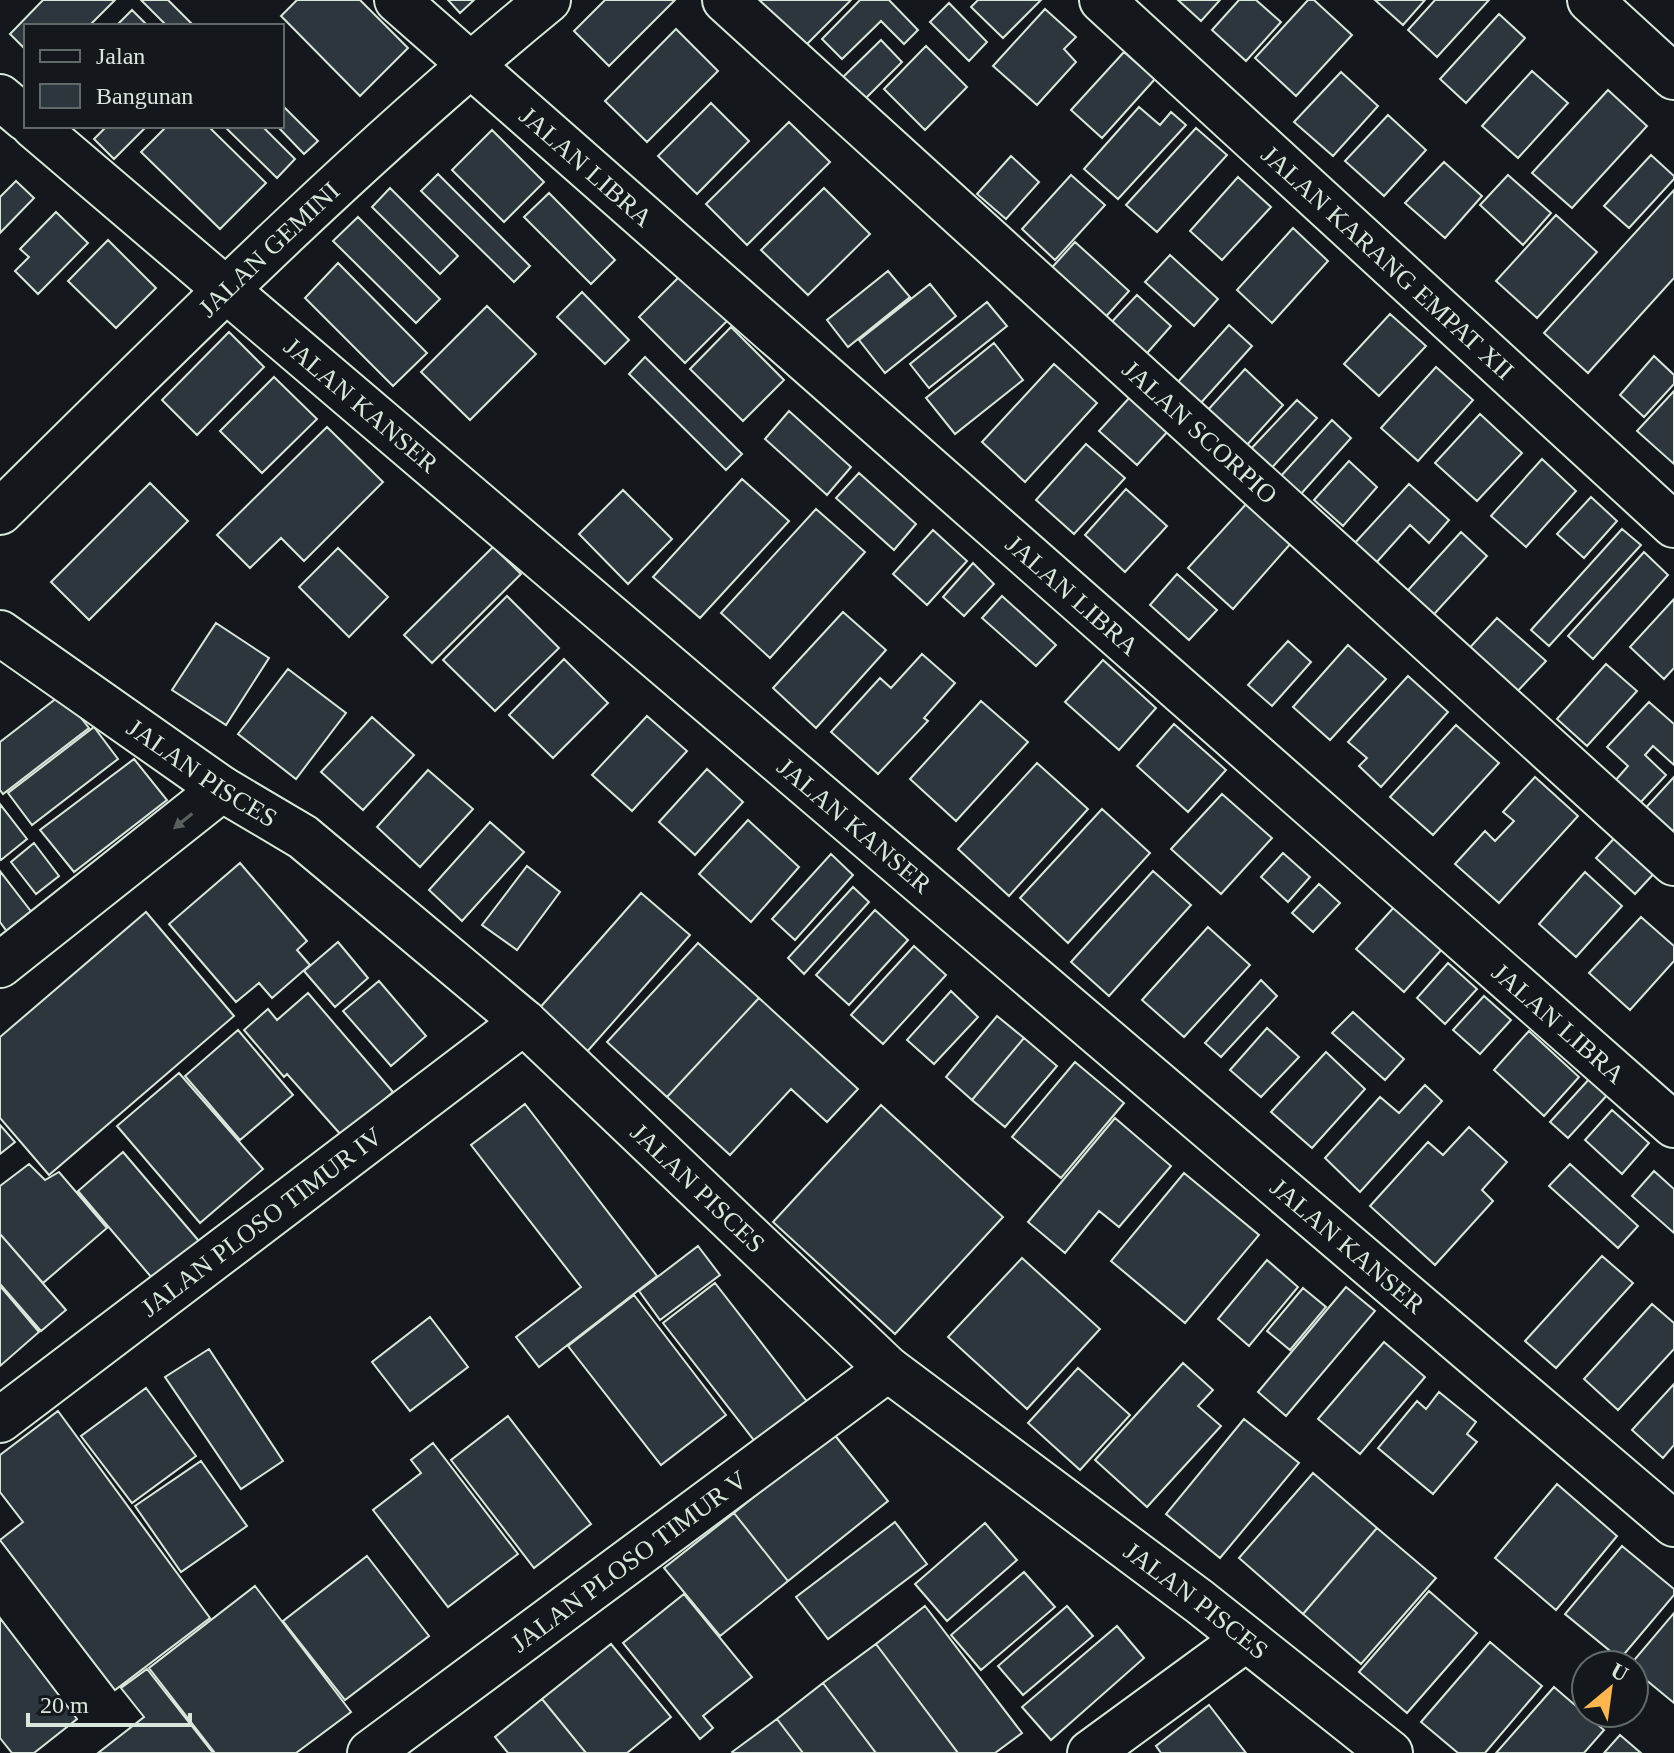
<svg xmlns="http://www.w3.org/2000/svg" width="1674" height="1753" viewBox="0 0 1674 1753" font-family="'Times New Roman',serif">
<rect width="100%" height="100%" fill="#14181c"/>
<!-- building -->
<path fill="#2c363c" stroke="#d8e6dc" stroke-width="2" d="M43 0H115L89 26H26V50L10 34Z
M141 0H168L194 26H167Z
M297 0H360L408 48 360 96 281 16Z
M448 0H474L460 13Z
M605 0H675L609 66 574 31Z
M754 0H851L802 49Z
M860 0H889L918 30 904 44 881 21 842 59 822 39Z
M978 0H1041L1003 38 971 7Z
M1178 0H1220L1201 21Z
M1239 0H1256L1281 22 1246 61 1212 30Z
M1308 0H1314L1352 35 1296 96 1255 58Z
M1375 0H1425L1403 25Z
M1435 0H1489L1437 57 1408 30Z
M949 3 987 42 969 61 930 22Z
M1045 9 1076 37 1064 49 1076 62 1037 105 993 66Z
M132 10 148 26H116Z
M1499 14 1525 38 1466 103 1440 79Z
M676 29 718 71 647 142 605 101Z
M881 40 902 62 864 100 842 78Z
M926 46 967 87 925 130 884 89Z
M1124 52 1155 79 1102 138 1071 110Z
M1532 71 1568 103 1518 158 1482 126Z
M1341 72 1378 106 1333 156 1294 122Z
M1608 90 1647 126 1572 208 1532 173Z
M711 103 749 141 697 194 658 156Z
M282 105 318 141 304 154 277 126H282Z
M1139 107 1160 125 1171 112 1186 125 1118 199 1084 169Z
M1388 115 1426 150 1384 196 1345 161Z
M789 122 830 162 747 245 706 204Z
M107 126H147L114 159 94 139Z
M167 126H208L266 183 220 229 141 152Z
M224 126H262L295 159 277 178Z
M1196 128 1227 155 1157 232 1126 205Z
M492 130 544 182 504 222 452 170Z
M1651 155 1674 176V179L1629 228 1604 206Z
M1011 156 1039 182 1006 219 977 194Z
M1444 162 1482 196 1445 238 1405 203Z
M438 174 530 266 514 282 421 191Z
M1071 175 1105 205 1055 260 1022 229Z
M1508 175 1551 213 1523 245 1480 205Z
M1238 177 1271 207 1222 260 1190 231Z
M16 181 34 198 0 233V197Z
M390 188 458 256 440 274 372 207Z
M824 188 870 234 808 295 761 250Z
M1674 190V278L1588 373 1544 333Z
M549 193 615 260 591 284 524 217Z
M56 212 88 243 38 294 15 271 29 257 20 249Z
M1556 215 1597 252 1537 318 1496 281Z
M358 217 440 299 416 323 333 241Z
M1293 228 1328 261 1272 323 1237 290Z
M108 240 156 288 116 328 68 281Z
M1075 242 1129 291 1101 322 1047 273Z
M1170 255 1218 299 1194 326 1145 282Z
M338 263 427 353 393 386 305 298Z
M888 271 910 297 848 347 827 320Z
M680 276 727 321 685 363 639 317Z
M930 284 956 316 885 373 859 340Z
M582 292 629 340 605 364 557 317Z
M1137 295 1171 326 1141 360 1106 328Z
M987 302 1007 326 929 388 910 364Z
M487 306 536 354 470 420 421 372Z
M1390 314 1426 346 1379 396 1344 364Z
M1229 325 1252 346 1199 405 1176 384Z
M731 327 784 380 743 421 690 369Z
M229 332 264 367 197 435 162 400Z
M994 343 1023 380 955 434 926 398Z
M1654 356 1674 375V384L1644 417 1620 395Z
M645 357 742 454 726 470 629 374Z
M1054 364 1097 403 1025 482 982 442Z
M1436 367 1473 400 1418 461 1381 428Z
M1245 369 1283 405 1246 446 1207 411Z
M274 377 317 419 262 473 220 431Z
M1674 391V464L1637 431Z
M1131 396 1169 430 1137 465 1099 431Z
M1297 400 1317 418 1268 472 1247 453Z
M789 411 851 467 827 495 765 439Z
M1480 414 1522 453 1477 501 1435 463Z
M1332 420 1351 438 1300 495 1280 477Z
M327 427 383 482 304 561 281 538 250 568 217 535Z
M1086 444 1125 478 1074 534 1036 500Z
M1542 459 1576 491 1526 547 1491 516Z
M1349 461 1377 487 1343 526 1314 500Z
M859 473 916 524 894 550 836 498Z
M742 479 789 521 700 618 653 577Z
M150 483 188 521 89 620 51 582Z
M1409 484 1449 520 1429 543 1410 525 1375 564 1353 545Z
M1126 489 1167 526 1125 572 1085 535Z
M623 490 672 539 628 584 579 534Z
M1591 497 1617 521 1584 558 1557 534Z
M1248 502 1292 542 1233 609 1188 568Z
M816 509 865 552 770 658 721 613Z
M1622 529 1641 545 1549 646 1531 630Z
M933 530 967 561 927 605 893 574Z
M1461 532 1487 556 1426 623 1400 599Z
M493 547 521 574 432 663 404 635Z
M338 548 388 597 349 637 299 587Z
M1644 552 1668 575 1593 659 1568 636Z
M973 563 994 584 964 616 943 597Z
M1177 574 1217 610 1189 640 1150 605Z
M507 596 559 648 495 711 443 660Z
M1002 596 1056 645 1036 666 982 618Z
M1674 599V668L1664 679 1630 647Z
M843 612 886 650 816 728 773 688Z
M1497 618 1546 661 1512 697 1464 654Z
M216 623 269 658 226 725 172 690Z
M1288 641 1311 662 1272 706 1248 685Z
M1348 645 1386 679 1330 740 1293 707Z
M922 654 955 683 924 718 928 721 878 774 831 732 880 678 891 688Z
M564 659 608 703 553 758 509 715Z
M1103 660 1156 708 1119 750 1065 702Z
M1606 664 1637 691 1587 746 1557 719Z
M288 669 346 713 296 779 238 734Z
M1408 676 1448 712 1381 787 1359 766 1367 758 1348 742Z
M62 694 89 728 3 794 0 790V742Z
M981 701 1028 742 956 821 910 779Z
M1649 702 1674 724V765L1653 746 1645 755 1666 775 1639 804 1614 782 1628 766 1607 747Z
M647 716 687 751 632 811 592 775Z
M372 717 414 755 363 810 321 772Z
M1174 724 1226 770 1188 812 1137 766Z
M1456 725 1499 763 1433 835 1390 797Z
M94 727 118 759 32 825 8 793Z
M134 759 167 800 74 872 40 830Z
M1037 763 1088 809 1009 896 958 849Z
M707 769 743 802 695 855 659 822Z
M428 770 473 809 420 867 377 827Z
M1535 777 1578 816 1499 903 1455 864 1485 831 1495 841 1514 821 1503 812Z
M1674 777V829L1668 836 1641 813Z
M1222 794 1272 838 1221 894 1171 849Z
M0 804 27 839 1 860 0 858Z
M1102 809 1150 853 1068 943 1020 898Z
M748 820 799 867 751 922 699 874Z
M490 822 524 852 462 921 429 890Z
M1620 832 1659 868 1635 894 1596 858Z
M34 843 59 876 36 894 11 862Z
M1283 853 1310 877 1288 902 1261 877Z
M831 854 853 875 795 940 772 919Z
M240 863 307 941 297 950 310 965 272 998 259 983 236 1002 169 924Z
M527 866 560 892 517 950 482 925Z
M0 871 33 914 8 933 0 922Z
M1153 871 1191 905 1109 996 1071 962Z
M1585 872 1622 906 1576 957 1539 924Z
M1319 884 1340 903 1313 932 1292 913Z
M853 887 869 902 804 974 788 958Z
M641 893 690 935 585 1054 537 1011Z
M1396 905 1443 948 1404 992 1356 949Z
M875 910 908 940 849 1005 816 975Z
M146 912 234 1016 49 1175 0 1118V1037Z
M1641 917 1674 946V961L1630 1010 1589 973Z
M1208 927 1250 965 1184 1037 1142 1000Z
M338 942 368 978 335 1007 304 971Z
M698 943 759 998 667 1097 607 1042Z
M914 946 946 975 883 1044 851 1015Z
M1448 963 1477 989 1445 1024 1417 998Z
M1261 980 1277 996 1221 1057 1205 1043Z
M379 981 426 1036 391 1066 343 1011Z
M951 991 978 1017 934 1064 907 1040Z
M308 993 393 1092 342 1136 287 1074 284 1077 244 1030 268 1009 277 1020Z
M1484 996 1511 1020 1480 1054 1453 1030Z
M759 998 858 1089 827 1122 791 1089 730 1155 667 1097Z
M1353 1012 1404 1059 1385 1080 1332 1033Z
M997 1016 1024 1038 972 1100 946 1077Z
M1267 1028 1299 1057 1261 1097 1230 1070Z
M238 1030 293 1095 240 1140 185 1076Z
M1529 1031 1579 1077 1544 1116 1494 1070Z
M1024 1038 1057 1066 1005 1127 972 1100Z
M1326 1052 1365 1089 1312 1148 1271 1112Z
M1075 1062 1124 1103 1061 1178 1012 1137Z
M179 1073 263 1169 200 1223 117 1126Z
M1591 1077 1609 1093 1568 1138 1550 1122Z
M1425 1085 1442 1101 1360 1192 1325 1158 1380 1097 1399 1113Z
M525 1104 657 1276 539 1367 516 1337 581 1287 471 1145Z
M881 1105 1003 1217 895 1334 773 1222Z
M1612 1110 1649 1143 1622 1174 1585 1140Z
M1115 1118 1171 1166 1119 1227 1099 1211 1065 1253 1028 1222Z
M0 1125 15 1142 0 1154Z
M1469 1127 1507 1162 1482 1190 1493 1201 1435 1265 1370 1206 1428 1142 1443 1155Z
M123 1152 204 1247 158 1285 78 1191Z
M29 1164 45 1180 59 1172 107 1228 43 1283 0 1234V1186Z
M1570 1164 1638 1226 1618 1248 1549 1186Z
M1654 1171 1674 1189V1233L1632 1196Z
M1184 1173 1259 1235 1185 1323 1111 1261Z
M0 1234 66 1310 41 1331 0 1284Z
M698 1246 720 1275 660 1320 639 1291Z
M1602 1256 1633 1283 1556 1368 1525 1341Z
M1022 1258 1100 1329 1027 1409 948 1337Z
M1267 1260 1298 1287 1249 1346 1218 1319Z
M715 1283 812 1408 760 1448 663 1323Z
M0 1286 39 1332 0 1366Z
M1346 1287 1375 1311 1286 1416 1258 1392Z
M1303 1288 1326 1307 1290 1350 1267 1331Z
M634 1295 726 1415 661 1465 568 1346Z
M1652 1304 1674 1323V1349L1618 1410 1584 1379Z
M430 1317 468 1367 410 1411 372 1362Z
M1384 1342 1425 1377 1360 1454 1318 1419Z
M209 1349 283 1461 241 1489 165 1377Z
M1183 1363 1213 1390 1198 1406 1221 1426 1147 1507 1095 1460Z
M1078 1368 1130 1415 1080 1470 1028 1423Z
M1674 1384V1445L1663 1458 1632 1430Z
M146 1388 196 1456 132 1503 81 1436Z
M1439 1392 1476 1422 1467 1434 1477 1442 1433 1494 1378 1448 1417 1401 1426 1409Z
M58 1411 210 1618 115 1690 0 1540 23 1522 0 1492V1455Z
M508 1416 591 1524 534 1568 451 1460Z
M1244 1419 1299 1463 1220 1558 1166 1514Z
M833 1433 888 1501 788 1581 734 1513Z
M433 1443 518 1554 448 1607 373 1510 421 1473 411 1460Z
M201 1461 247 1526 181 1572 135 1506Z
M1313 1473 1377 1528 1303 1614 1239 1558Z
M1557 1484 1617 1536 1556 1610 1495 1558Z
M734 1513 788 1581 720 1636 664 1568Z
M895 1522 927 1564 828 1639 796 1597Z
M985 1523 1017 1560 947 1621 915 1584Z
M1377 1528 1436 1578 1361 1664 1303 1614Z
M1622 1546 1674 1589V1595L1620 1659 1565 1614Z
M367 1556 429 1636 345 1700 283 1621Z
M1024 1572 1055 1607 981 1670 951 1635Z
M255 1586 351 1712 296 1753H215L149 1668Z
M1429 1591 1477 1633 1407 1713 1359 1672Z
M684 1594 752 1677 703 1716 713 1728 700 1739 623 1643Z
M925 1606 1022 1733 995 1753H958L876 1644Z
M1067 1606 1093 1636 1023 1695 998 1666Z
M1674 1613V1703L1634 1670V1665H1630Z
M0 1618 77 1719 34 1753H12L0 1738Z
M1117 1626 1144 1658 1051 1740 1022 1707Z
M1490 1642 1542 1686 1485 1753H1458L1421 1722Z
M611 1644 671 1717 627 1753H586L542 1699Z
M876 1644 958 1753H876L823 1683Z
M147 1669 213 1753H98L144 1717 121 1688Z
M823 1683 876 1753H803L777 1719Z
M1554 1687 1604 1730 1584 1753H1496Z
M542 1699 586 1753H508L495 1737Z
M1209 1705 1246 1753H1161L1156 1746Z
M777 1719 803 1753H733L732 1752Z
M1620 1735 1641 1753H1604Z"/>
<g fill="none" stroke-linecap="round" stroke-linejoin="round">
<defs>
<g id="street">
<path id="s1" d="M397 0 1674 1125"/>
<path id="s2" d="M725 0 1674 863"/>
<path id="s3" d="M1102 0 1674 525"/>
<path d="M1590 0 1674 77"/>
<path d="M0 97 26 119"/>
<path id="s4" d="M34 126 1674 1524"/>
<path id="s5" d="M0 512C178 336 355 158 548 0"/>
<path id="s6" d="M0 633 222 789 303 837 524 1022 888 1369 1200 1602 1390 1753"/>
<path d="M0 965 222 789"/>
<path id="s7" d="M0 1420 524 1022"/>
<path id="s8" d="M370 1753 888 1369"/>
<path d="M1090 1753 1246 1639"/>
</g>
</defs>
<!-- street casing -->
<use href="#street" stroke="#d8e6dc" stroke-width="48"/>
<!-- street -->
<use href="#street" stroke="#14181c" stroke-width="44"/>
</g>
<!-- one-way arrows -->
<defs><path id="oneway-solid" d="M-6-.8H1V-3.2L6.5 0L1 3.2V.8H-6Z" transform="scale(2)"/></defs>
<use fill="#59605f" href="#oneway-solid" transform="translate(183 821) rotate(141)"/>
<g text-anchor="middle" stroke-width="6" stroke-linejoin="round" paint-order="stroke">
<!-- street labels -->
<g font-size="26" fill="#d8e6dc" stroke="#14181c">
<text dy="9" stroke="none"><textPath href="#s1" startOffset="252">JALAN LIBRA</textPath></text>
<text dy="9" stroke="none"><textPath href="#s5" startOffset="376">JALAN GEMINI</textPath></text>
<text dy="9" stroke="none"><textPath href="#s3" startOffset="388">JALAN KARANG EMPAT XII</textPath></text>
<text dy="9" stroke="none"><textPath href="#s4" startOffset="430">JALAN KANSER</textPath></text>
<text dy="9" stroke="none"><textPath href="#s2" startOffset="642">JALAN SCORPIO</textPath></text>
<text dy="9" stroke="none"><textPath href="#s1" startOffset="900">JALAN LIBRA</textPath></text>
<text dy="9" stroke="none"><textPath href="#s6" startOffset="246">JALAN PISCES</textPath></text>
<text dy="9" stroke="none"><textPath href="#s4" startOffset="1078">JALAN KANSER</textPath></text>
<text dy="9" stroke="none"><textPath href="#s1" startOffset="1548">JALAN LIBRA</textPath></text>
<text dy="9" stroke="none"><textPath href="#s6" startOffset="894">JALAN PISCES</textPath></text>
<text dy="9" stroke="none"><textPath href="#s7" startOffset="328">JALAN PLOSO TIMUR IV</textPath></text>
<text dy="9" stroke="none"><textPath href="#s4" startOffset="1726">JALAN KANSER</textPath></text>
<text dy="9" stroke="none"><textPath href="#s8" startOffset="322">JALAN PLOSO TIMUR V</textPath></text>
<text dy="9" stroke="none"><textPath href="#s6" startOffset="1542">JALAN PISCES</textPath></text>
</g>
</g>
<!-- legend -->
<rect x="24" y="24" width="260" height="104" fill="#14181c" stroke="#626a69" stroke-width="2"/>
<rect x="40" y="50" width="40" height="12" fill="#14181c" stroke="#626a69" stroke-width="2"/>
<text x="96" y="64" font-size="24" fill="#d8e6dc">Jalan</text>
<rect x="40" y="84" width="40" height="24" fill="#2c363c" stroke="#626a69" stroke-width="2"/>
<text x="96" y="104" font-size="24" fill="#d8e6dc">Bangunan</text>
<!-- north arrow -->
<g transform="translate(1610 1689) rotate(29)"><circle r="38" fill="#14181c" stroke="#626a69" stroke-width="2"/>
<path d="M0-6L14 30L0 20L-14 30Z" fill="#ffb74d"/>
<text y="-12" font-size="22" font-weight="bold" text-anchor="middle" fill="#d8e6dc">U</text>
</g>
<!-- scale -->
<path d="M28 1713v12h162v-12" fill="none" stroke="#d8e6dc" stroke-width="4"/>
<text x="40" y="1713" font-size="24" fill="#d8e6dc" stroke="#14181c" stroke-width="6" paint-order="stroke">20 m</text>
</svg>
